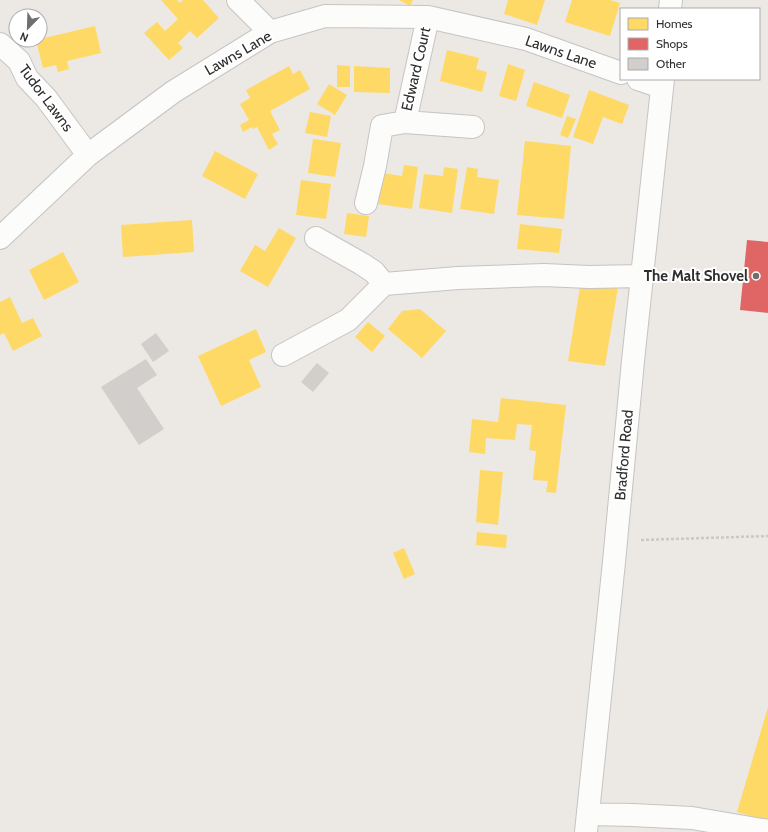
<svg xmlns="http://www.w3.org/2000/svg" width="768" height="832" viewBox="0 0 768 832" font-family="Cabin,sans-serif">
<rect width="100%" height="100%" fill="#ece8e4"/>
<!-- homes -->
<path fill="#ffd966" d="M161 0H177L180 3 183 0H203L219 18 197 38 190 31 178 43 183 48 169 60 144 33 157 22 165 31 178 19Z
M399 0H413L410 6Z
M508 0H545L537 25 504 14Z
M572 0H610L620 3 610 36 565 22Z
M95 26 101 53 67 61 69 69 58 72 56 65 43 68 36 40H40V39Z
M447 50 479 58 476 69 487 72 482 92 440 81Z
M508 64 525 70 516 101 499 96Z
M337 65 350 66V87H337Z
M289 66 293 74 300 70 310 89 270 111 280 130 272 134 278 144 269 150 257 127 253 129 252 127 243 132 240 125 249 120 240 104 250 98 246 90Z
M354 66 390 68V93L354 92Z
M534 82 570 95 562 118 526 106Z
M329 84 347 95 335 115 317 104Z
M589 90 629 105 622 124 603 117 593 144 573 137Z
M310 112 331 116 327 137 305 133Z
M567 116 576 119 568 138 560 135Z
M313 139 341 143 335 177 308 173Z
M525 141 571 146 564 219 517 215Z
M215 151 258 174 245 199 202 176Z
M404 165 418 167 412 209 378 204 383 173 402 176Z
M444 167 458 169 452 213 419 208 424 174 443 176Z
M467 167 478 169 477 177 499 180 494 214 460 209Z
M301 180 331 184 326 219 296 215Z
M347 213 369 216 366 237 344 234Z
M192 220 194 252 123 257 121 225Z
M520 224 562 229 559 253 517 249Z
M279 228 296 238 268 287 240 271 255 245 265 251Z
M63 252 79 282 44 300 29 270Z
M581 281 618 287 605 366 568 361Z
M10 297 22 323 33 318 42 336 13 351 4 333 0 335V302Z
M420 309 446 331 422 358 388 329 402 311Z
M368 322 385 336 372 352 355 337Z
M256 329 266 352 249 360 261 387 221 406 198 356Z
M501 398 566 405 556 493 546 492 548 481 533 480 536 451 529 450 532 425 517 424 515 440 486 438 485 454 469 452 472 419 498 422Z
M480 470 503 472 498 525 476 522Z
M477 532 507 535 506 548 476 545Z
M404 548 415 574 404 579 393 553Z
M768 707V821L737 812Z"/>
<!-- shops -->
<path fill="#e06666" d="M747 240 768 242V313L740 310Z"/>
<!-- building -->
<path fill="#d1cecb" d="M156 333 169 351 153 362 141 344Z
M146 359 157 375 137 388 164 429 139 445 101 387Z
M317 363 329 373 313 392 301 382Z"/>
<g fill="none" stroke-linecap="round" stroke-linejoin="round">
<defs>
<path id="minor" d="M238 0 270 32
M670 9 671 0
M0 44 19 61 27 78 46 98 88 155
M638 79 662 87
M405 122 428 17
M366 203 375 166 382 126 405 122 473 127
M0 238 88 155 173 92 270 32 325 16 428 17 526 39 621 73
M316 238 362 264 374 272 384 284
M283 355 348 320 384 284 458 278 544 275 589 277 642 276
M588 814 632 815 692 818 768 831
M586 832 614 562 633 361 663 79"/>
</defs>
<!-- minor casing -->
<use href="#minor" stroke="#c5c4c5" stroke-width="24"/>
<!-- path -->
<path stroke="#c9c9c8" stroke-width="2.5" stroke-dasharray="3 2" stroke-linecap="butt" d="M641 540 768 536"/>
<!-- minor -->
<use href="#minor" stroke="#fcfcfb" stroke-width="22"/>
</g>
<!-- markers -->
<circle fill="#706f6e" stroke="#fff" stroke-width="1.5" cx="756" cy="276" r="4"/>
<g text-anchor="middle" stroke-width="4" stroke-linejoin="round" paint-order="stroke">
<!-- street labels -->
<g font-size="15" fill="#2e2e2e" stroke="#fff">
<text transform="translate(561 52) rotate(19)" y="5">Lawns Lane</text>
<text transform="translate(238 53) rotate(-30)" y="5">Lawns Lane</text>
<text transform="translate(416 69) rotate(-77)" y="5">Edward Court</text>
<text transform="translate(46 98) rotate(53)" y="5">Tudor Lawns</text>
<text transform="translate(624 455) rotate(-85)" y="5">Bradford Road</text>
</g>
<!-- poi labels -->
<g font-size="15" font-weight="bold" fill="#2e2e2e" stroke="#fff" text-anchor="end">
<text x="748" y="281">The Malt Shovel</text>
</g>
</g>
<!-- legend -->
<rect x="620" y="8" width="140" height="72" fill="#ffffff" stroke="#ababab"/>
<rect x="628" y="18" width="20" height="12" fill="#ffd966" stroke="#ababab"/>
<text x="656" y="28" font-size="12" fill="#2e2e2e">Homes</text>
<rect x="628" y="38" width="20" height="12" fill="#e06666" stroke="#ababab"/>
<text x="656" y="48" font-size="12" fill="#2e2e2e">Shops</text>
<rect x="628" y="58" width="20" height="12" fill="#d1cecb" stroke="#ababab"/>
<text x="656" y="68" font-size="12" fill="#2e2e2e">Other</text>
<!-- north arrow -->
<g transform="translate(28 28) rotate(203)"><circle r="19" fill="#ffffff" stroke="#ababab"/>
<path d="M0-3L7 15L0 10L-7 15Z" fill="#706f6e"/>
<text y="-6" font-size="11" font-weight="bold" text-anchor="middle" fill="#2e2e2e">N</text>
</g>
</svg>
